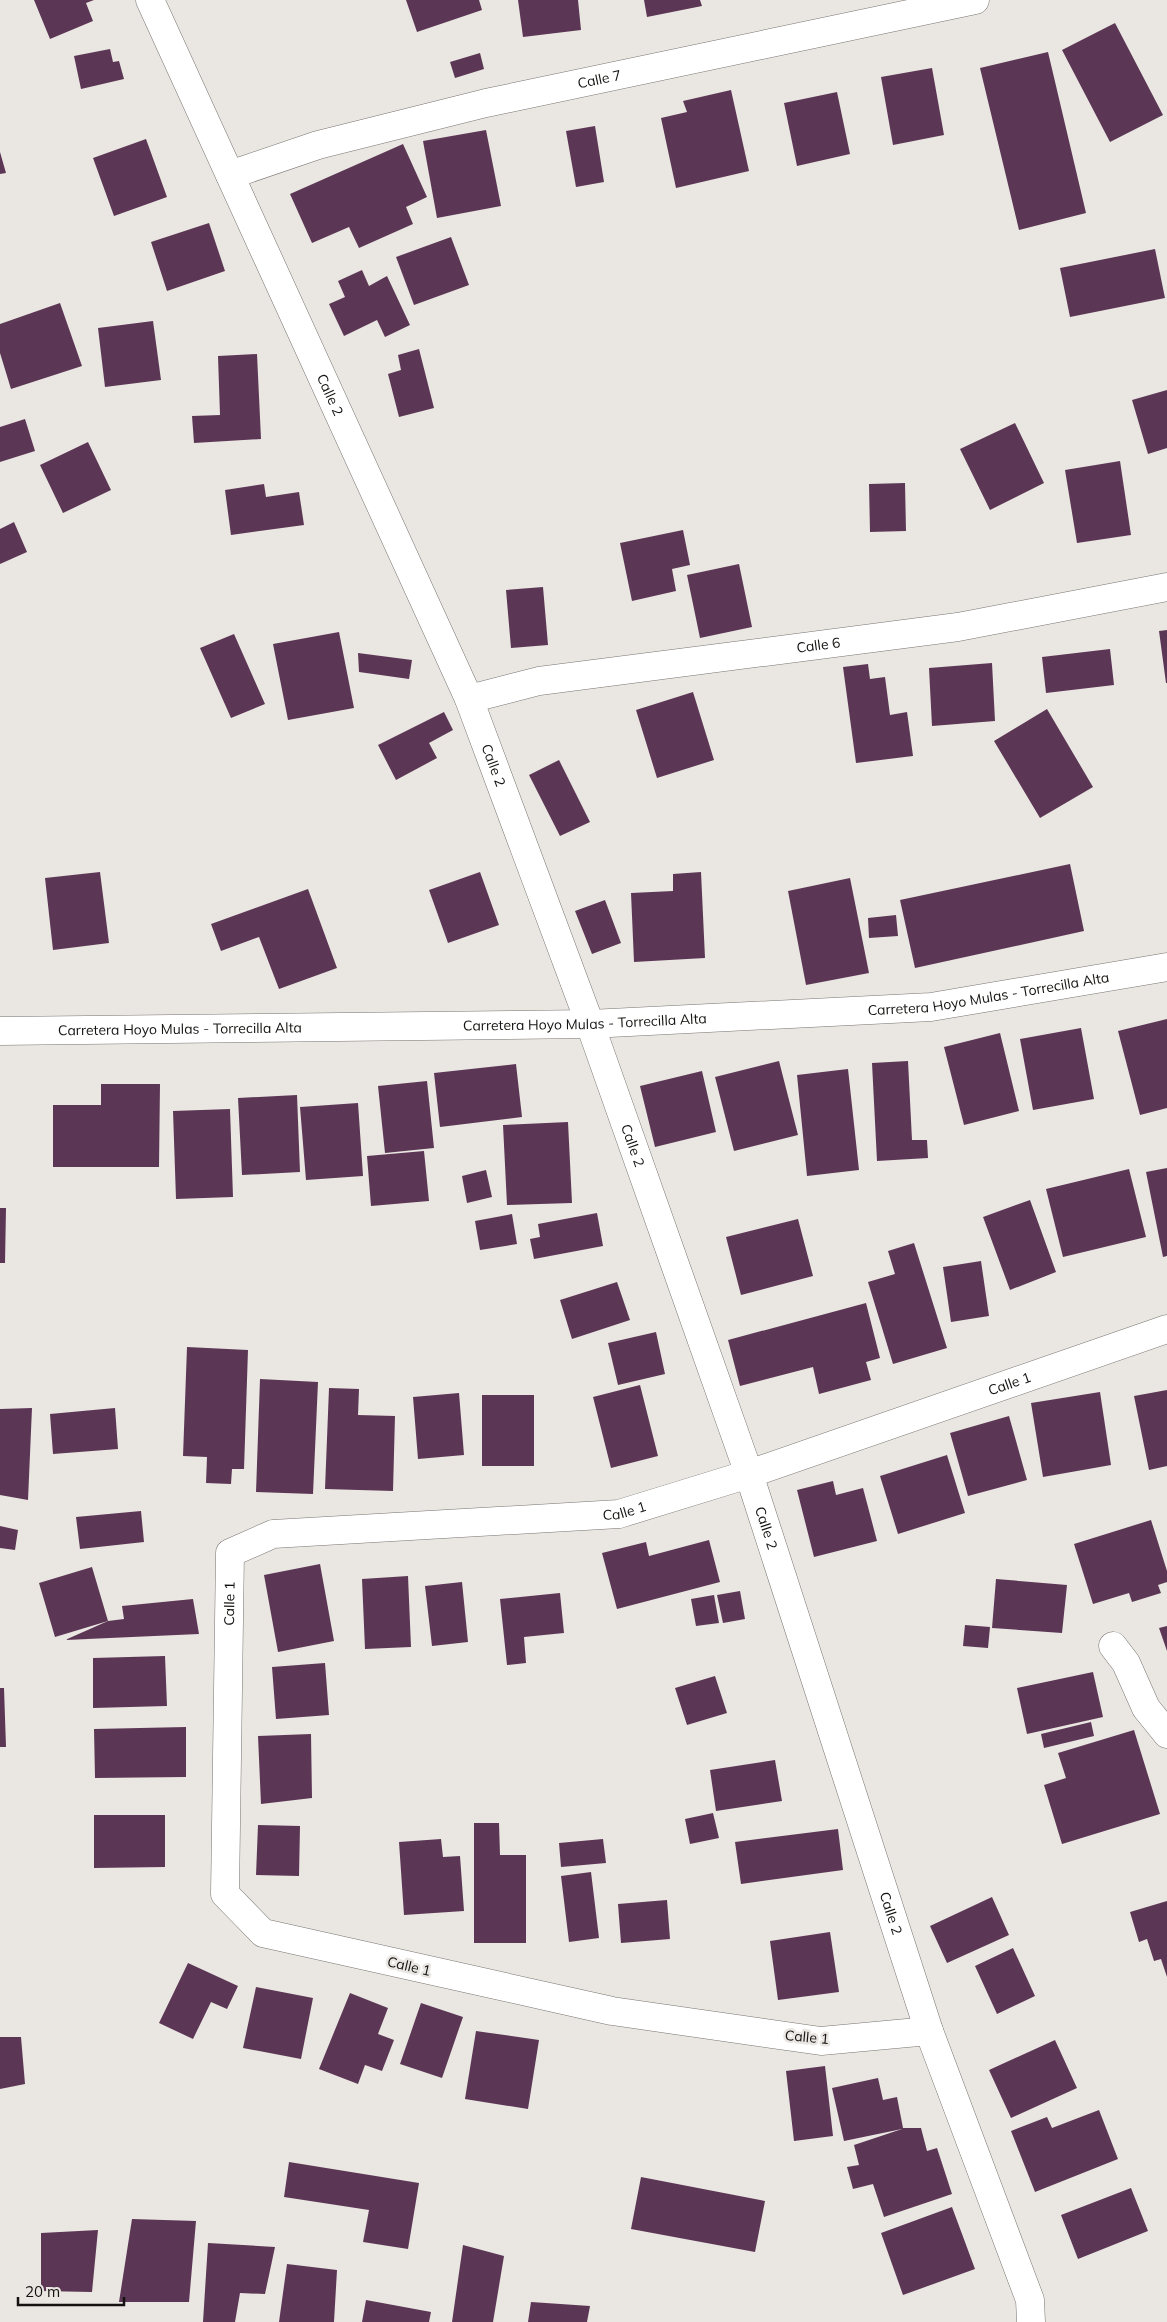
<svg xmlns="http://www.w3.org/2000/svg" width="1167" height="2322" viewBox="0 0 1167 2322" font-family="Mulish,sans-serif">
<rect width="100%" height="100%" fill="#eae6e2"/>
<!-- building -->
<path fill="#5c3755" d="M34 0H94L86 3 93 21 50 39Z
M406 0H479L482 10 417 32Z
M518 0H578L581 30 523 37Z
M644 0H700L702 6 647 17Z
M1115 23 1163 115 1110 142 1062 50Z
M110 49 113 62 119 61 124 79 81 89 74 56Z
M1048 52 1086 213 1019 230 980 68Z
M480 53 484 69 455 78 450 62Z
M932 68 944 135 893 145 881 77Z
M731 90 749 171 676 188 661 118 687 112 683 101Z
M837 92 850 154 797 166 784 103Z
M595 126 604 182 576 187 566 131Z
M486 130 501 206 437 218 423 141Z
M146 139 167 197 114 216 93 158Z
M403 144 427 197 406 207 413 224 359 248 349 227 312 243 290 194Z
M0 152 6 173 0 174Z
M209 223 225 271 167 291 151 242Z
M451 237 469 285 414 305 396 257Z
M1155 249 1165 298 1070 317 1060 268Z
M362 270 369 286 387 276 410 325 385 337 377 320 344 336 329 304 345 297 338 281Z
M60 303 82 366 11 389 0 353V324Z
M153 321 161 380 105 387 98 328Z
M419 349 434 408 399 417 388 374 401 370 398 355Z
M257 354 261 439 194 443 192 416 220 415 218 356Z
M1167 390V448L1148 454 1132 400Z
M25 419 35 451 0 462V427Z
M1015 423 1044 483 990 510 960 449Z
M88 442 111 490 63 513 40 465Z
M1120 461 1131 535 1077 543 1065 470Z
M905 483 906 531 870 532 869 484Z
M264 484 266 497 299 492 304 525 231 535 225 490Z
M14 522 27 552 0 564V529Z
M683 530 690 565 672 569 676 591 632 601 620 543Z
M739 564 752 627 700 638 687 575Z
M543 587 548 645 511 648 506 590Z
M1167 630V683H1166L1159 631Z
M339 632 354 708 288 720 273 644Z
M234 634 265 704 231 718 200 648Z
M1110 649 1114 685 1046 693 1042 657Z
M358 653 412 660 409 679 359 672Z
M992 663 995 721 932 726 929 668Z
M868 664 870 679 885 677 890 715 907 712 913 756 856 763 843 667Z
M693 692 714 760 657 778 636 710Z
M1047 709 1093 787 1040 818 994 741Z
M444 712 453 730 429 743 437 758 396 780 378 745Z
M559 760 590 822 560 836 529 775Z
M1070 864 1084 931 915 968 900 900Z
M100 872 109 943 53 950 45 878Z
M480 872 499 925 448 943 429 890Z
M701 872 705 958 634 962 631 893 673 891V874Z
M850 878 869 973 806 985 788 891Z
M308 889 337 968 279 989 259 937 221 951 211 924Z
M605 900 621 943 592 954 575 911Z
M896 915 898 936 869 938 868 918Z
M1167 1019V1108L1140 1115 1118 1031Z
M1081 1028 1094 1099 1033 1110 1020 1039Z
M1000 1033 1019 1111 964 1125 944 1047Z
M779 1061 798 1135 734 1151 715 1077Z
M908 1061 912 1140H927L928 1158 877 1161 872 1063Z
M516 1064 522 1117 440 1127 434 1073Z
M848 1069 859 1170 807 1176 797 1075Z
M702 1071 716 1132 655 1147 640 1086Z
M427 1081 434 1148 385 1153 378 1086Z
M101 1084H160L159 1167H53V1105H101Z
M297 1095 300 1172 242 1175 238 1098Z
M358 1103 363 1176 306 1180 300 1107Z
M230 1109 233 1197 176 1199 173 1111Z
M568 1122 572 1203 507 1205 503 1125Z
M424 1151 429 1201 371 1206 367 1156Z
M1167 1168V1256L1163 1257 1146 1172Z
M1129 1169 1146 1237 1063 1257 1046 1189Z
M486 1170 492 1197 467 1203 462 1176Z
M1030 1200 1056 1272 1010 1290 983 1217Z
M0 1208H6L5 1263H0Z
M597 1213 603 1246 534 1259 530 1239 540 1237 538 1224Z
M512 1214 517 1244 480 1250 475 1221Z
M798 1219 813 1276 741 1295 726 1237Z
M914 1243 947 1348 893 1364 868 1282 895 1274 888 1251Z
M981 1261 989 1316 951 1322 943 1267Z
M617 1282 630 1320 572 1339 560 1300Z
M866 1303 880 1358 866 1362 871 1380 819 1394 813 1367 740 1386 728 1340Z
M656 1332 665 1374 618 1385 608 1343Z
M187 1347 248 1350 244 1469H232L231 1484 206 1483 207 1457 183 1456Z
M260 1379 318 1382 313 1494 256 1492Z
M640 1385 658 1456 611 1468 593 1397Z
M329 1388 359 1389 358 1415 395 1416 393 1491 325 1489Z
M1167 1390V1466L1149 1470 1134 1396Z
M1100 1392 1111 1465 1043 1477 1031 1403Z
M459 1393 464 1455 418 1459 413 1397Z
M482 1395H534V1466H482Z
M32 1408 28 1500 0 1495V1409Z
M115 1408 118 1449 53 1454 50 1414Z
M1009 1416 1027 1480 968 1496 950 1433Z
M947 1455 965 1513 898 1534 880 1476Z
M833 1481 836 1495 863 1488 877 1541 814 1557 797 1490Z
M141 1511 144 1542 80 1549 76 1517Z
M1151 1520 1167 1571V1582L1158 1585 1161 1593 1132 1602 1129 1593 1093 1604 1074 1544Z
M0 1526 18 1530 15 1550 0 1548Z
M709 1540 720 1582 617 1609 602 1553 646 1542 649 1556Z
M320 1564 334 1641 278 1652 264 1575Z
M92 1567 108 1621 124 1619 122 1606 193 1599 199 1634 65 1640 108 1621 55 1637 39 1583Z
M408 1576 411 1647 365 1649 362 1579Z
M996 1579 1067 1585 1062 1633 992 1628Z
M462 1582 468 1642 432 1646 425 1586Z
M740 1591 745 1619 723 1623 717 1595Z
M560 1593 564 1633 524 1637 526 1663 507 1665 500 1599Z
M714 1595 719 1623 696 1626 691 1599Z
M965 1625 990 1627 988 1648 963 1646Z
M1167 1626V1651L1159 1628Z
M165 1656 167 1706 93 1708V1658Z
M325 1663 329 1715 276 1719 272 1667Z
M1093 1672 1103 1717 1027 1734 1017 1688Z
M715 1676 727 1713 687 1725 675 1688Z
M0 1688H4L6 1747H0Z
M1091 1722 1094 1736 1044 1748 1041 1734Z
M186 1727V1777L95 1778 94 1729Z
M1134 1730 1160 1814 1062 1844 1044 1785 1066 1778 1058 1753Z
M311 1734 312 1798 261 1804 258 1736Z
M775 1760 782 1801 716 1811 710 1770Z
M713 1813 719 1838 690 1844 685 1819Z
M94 1815H165V1867L94 1868Z
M474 1823H499L500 1855H526V1943H474Z
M258 1825 300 1826 299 1876 256 1875Z
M838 1829 843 1870 741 1884 735 1842Z
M441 1839 443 1857 460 1856 464 1911 404 1915 399 1842Z
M603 1839 606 1863 561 1867 559 1843Z
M591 1872 599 1938 569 1942 561 1876Z
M992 1897 1009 1935 947 1963 930 1926Z
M667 1900 670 1939 621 1943 618 1904Z
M1167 1901V1977L1161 1959 1154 1961 1147 1939 1139 1942 1130 1912Z
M830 1932 839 1992 778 2000 770 1941Z
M1013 1948 1035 1996 997 2014 975 1966Z
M188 1963 238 1986 227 2009 211 2002 193 2039 159 2023Z
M256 1987 313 1998 301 2059 243 2048Z
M350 1993 388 2008 378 2034 394 2040 382 2071 365 2065 358 2084 319 2069Z
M421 2003 463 2017 442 2078 400 2064Z
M476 2031 539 2040 528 2109 465 2099Z
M0 2037H21L25 2084 0 2089Z
M1055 2040 1077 2088 1011 2118 989 2070Z
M825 2066 833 2136 794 2141 786 2071Z
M878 2078 883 2100 897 2097 903 2128H921L927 2151 937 2148 952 2194 884 2217 873 2184 853 2189 847 2167 859 2165 854 2145 902 2129 844 2141 832 2088Z
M1099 2110 1118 2159 1035 2192 1011 2131 1047 2117 1052 2128Z
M289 2162 419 2183 408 2249 363 2242 369 2210 284 2197Z
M641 2177 765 2201 755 2252 631 2229Z
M1131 2188 1148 2231 1078 2259 1061 2215Z
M952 2207 975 2269 903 2295 881 2233Z
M132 2219 196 2221 189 2302H119Z
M98 2230 92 2292 41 2291V2233Z
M208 2243 275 2247 265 2294 240 2293 235 2322H203Z
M463 2245 504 2256 493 2322H452Z
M287 2264 337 2270 334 2322H279Z
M366 2300 431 2312 429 2322H362Z
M531 2302 590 2306 587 2322H528Z"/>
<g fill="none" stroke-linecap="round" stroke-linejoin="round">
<defs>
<g id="minor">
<path id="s1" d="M150 0 469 699 590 1024 749 1474 929 2031 1030 2300 1031 2322"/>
<path id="s2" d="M230 175 318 145 486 103 975 0"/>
<path id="s3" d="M469 699 539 681 958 627 1167 587"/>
<path id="s4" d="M0 1031 590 1024 931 1007 1167 967"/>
<path d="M1113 1646 1126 1663 1146 1708 1167 1734"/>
<path id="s5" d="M929 2031 821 2041 612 2011 263 1933 225 1894 230 1553 273 1534 619 1514 749 1474 1167 1329"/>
</g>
</defs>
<!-- minor casing -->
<use href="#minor" stroke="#787571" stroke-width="29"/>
<!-- minor -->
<use href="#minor" stroke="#fff" stroke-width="28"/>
</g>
<g text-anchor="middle" stroke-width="5" stroke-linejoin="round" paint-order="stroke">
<!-- street labels -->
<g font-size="14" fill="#141311" stroke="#eae6e2">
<text dy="5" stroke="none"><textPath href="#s2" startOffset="382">Calle 7</textPath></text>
<text dy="5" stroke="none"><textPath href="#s1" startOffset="434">Calle 2</textPath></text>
<text dy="5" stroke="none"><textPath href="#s3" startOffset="354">Calle 6</textPath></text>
<text dy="5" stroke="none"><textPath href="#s1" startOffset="839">Calle 2</textPath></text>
<text dy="5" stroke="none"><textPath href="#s4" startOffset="990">Carretera Hoyo Mulas - Torrecilla Alta</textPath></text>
<text dy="5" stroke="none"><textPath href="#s4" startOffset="585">Carretera Hoyo Mulas - Torrecilla Alta</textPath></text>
<text dy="5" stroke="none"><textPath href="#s4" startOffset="180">Carretera Hoyo Mulas - Torrecilla Alta</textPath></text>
<text dy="5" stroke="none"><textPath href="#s1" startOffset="1244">Calle 2</textPath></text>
<text dy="5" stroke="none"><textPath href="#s5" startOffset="1878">Calle 1</textPath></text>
<text dy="5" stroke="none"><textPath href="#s5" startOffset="1472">Calle 1</textPath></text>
<text dy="5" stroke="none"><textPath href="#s1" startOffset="1649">Calle 2</textPath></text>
<text dy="5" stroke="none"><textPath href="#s5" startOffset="1022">Calle 1</textPath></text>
<text dy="5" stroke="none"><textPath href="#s1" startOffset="2054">Calle 2</textPath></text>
<text transform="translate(409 1966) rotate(13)" y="5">Calle 1</text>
<text transform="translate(807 2037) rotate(5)" y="5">Calle 1</text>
</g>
</g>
<!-- scale -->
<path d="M18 2297v8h106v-8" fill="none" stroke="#141311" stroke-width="2.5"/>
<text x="25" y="2297" font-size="15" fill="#141311" stroke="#eae6e2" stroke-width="4" paint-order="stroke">20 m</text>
</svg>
